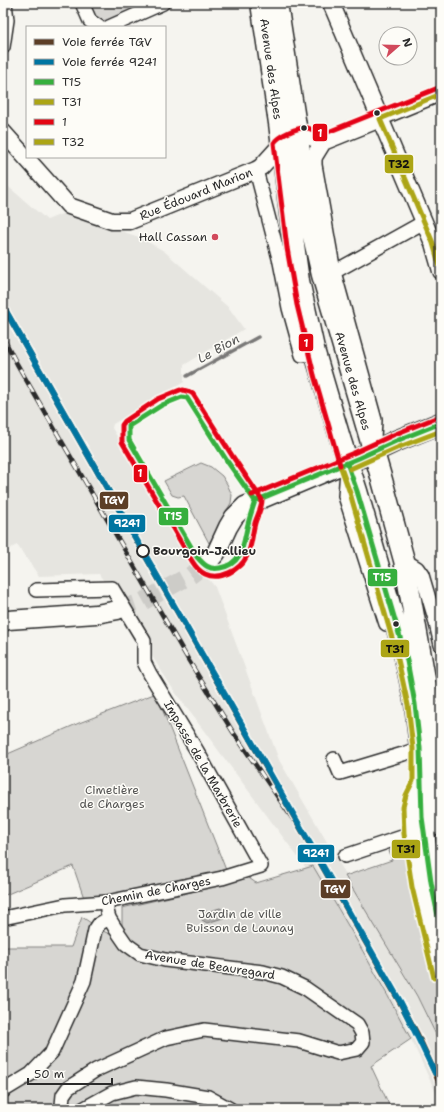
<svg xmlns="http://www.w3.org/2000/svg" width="444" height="1112" viewBox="0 0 444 1112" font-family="'Shantell Sans',sans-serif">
<rect width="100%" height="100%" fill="#f5f4ef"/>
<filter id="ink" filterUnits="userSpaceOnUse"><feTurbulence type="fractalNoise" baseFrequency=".025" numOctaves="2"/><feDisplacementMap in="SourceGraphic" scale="8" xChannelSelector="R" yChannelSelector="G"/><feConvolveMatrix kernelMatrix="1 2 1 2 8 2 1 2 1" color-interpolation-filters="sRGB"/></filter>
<g filter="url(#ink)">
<!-- built -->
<path fill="#e6e5e0" d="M3 182 47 220 69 211 97 223 139 237 164 251 229 308 244 329 184 365V382L113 424 112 428 187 556 202 571 215 587 279 760 417 996 441 1046V1104L411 1039 386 992 347 923 313 866 306 868 175 692 99 574 39 576 17 545 3 552Z"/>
<!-- green -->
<path fill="#d7d6d2" stroke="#81807e" d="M87 3H143L144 4 98 26Z
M201 463 211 467 222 476 227 484 232 495 231 503 220 522 215 535 209 543 184 496 178 497 172 495 164 481Z
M154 694 159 701 226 870 85 901 73 866 3 896V756L79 723Z
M409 842 415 886 441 991V1045L417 996 345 876 392 860 389 851Z
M313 866C347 923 380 980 411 1039L371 1066 391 1109H3V947H71L82 917 103 931 129 943 122 931V908L187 893 246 876 256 883Z"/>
<!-- water -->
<path fill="#adaca9" stroke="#797877" d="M220 908 225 911V913L223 918 207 923 202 920 201 917 204 913Z"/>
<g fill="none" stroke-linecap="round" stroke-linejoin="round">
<!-- stream -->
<path stroke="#797877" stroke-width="3.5" d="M187 376 258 337"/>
<!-- secondary-tunnel -->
<path stroke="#cdccc8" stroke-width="18" stroke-dasharray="18 9" stroke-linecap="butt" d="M118 610 142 602 191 575 209 561"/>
<defs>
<path id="minor" d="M82 3 90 21 99 27
M109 27 163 3
M3 47 7 20 5 3
M380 119 441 94
M315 155V165L334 272 375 420 374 439
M256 170 280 262 289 308 302 355 315 353
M334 272 424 222
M347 470 345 496 386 624
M404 560 417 568 422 575 435 619 441 645
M334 759 340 773 403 754 420 748
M418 786 412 798 410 808 411 834 419 885 441 976
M345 856 411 834
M3 918 65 905 107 902 222 878 261 866 197 751 150 674 144 662V641L112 588 36 590
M3 1091 31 1074 52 1052 84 981 95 930 99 924 109 918
M66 1109 62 1105 63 1095 68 1088 96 1070 166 1038 204 1030 273 1038 299 1041 338 1053 357 1049 363 1042 362 1033 357 1024 305 988 282 977 263 972 165 960 140 954 126 944 115 928 109 918 107 911V902
M83 1109 112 1093 136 1087 166 1090 208 1097 230 1109"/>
<path id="tertiary" d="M331 3 433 243 441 271
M3 132 69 206 112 221H130L256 170 261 167 281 145 298 136 306 135 323 142
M292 166 302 164 315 155 323 142 380 119"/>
<path id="secondary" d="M209 561 216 553 228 527 234 517 245 506 347 463
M3 622 8 620 96 614 118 610"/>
<path id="primary" d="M261 3 279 123 291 223 299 281 315 353 340 438 357 491 404 653 415 704 420 748 422 817 431 882 441 930
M277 3 313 236 322 275 382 480 404 560 427 690 441 825
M362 457 396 441 441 423"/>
</defs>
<!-- minor casing -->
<use href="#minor" stroke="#2b2b2b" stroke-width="16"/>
<!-- tertiary casing -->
<use href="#tertiary" stroke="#2b2b2b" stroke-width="19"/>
<!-- secondary casing -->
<use href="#secondary" stroke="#2b2b2b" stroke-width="21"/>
<!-- primary casing -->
<use href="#primary" stroke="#2b2b2b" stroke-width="23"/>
<!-- minor -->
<use href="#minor" stroke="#fdfcf7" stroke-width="13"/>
<!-- tertiary -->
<use href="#tertiary" stroke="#fdfcf7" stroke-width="16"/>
<!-- secondary -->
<use href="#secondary" stroke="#fdfcf7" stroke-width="18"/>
<!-- primary -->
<use href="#primary" stroke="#fdfcf7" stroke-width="20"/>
<defs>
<path id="rail" d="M3 337 17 364 189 661 233 732 305 837 335 888"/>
</defs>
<!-- rail casing -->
<use href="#rail" stroke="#2b2b2b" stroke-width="4.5"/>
<!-- rail -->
<use href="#rail" stroke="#fdfcf7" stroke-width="3" stroke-dasharray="9" stroke-linecap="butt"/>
<defs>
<path id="bus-1" d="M182 397 187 398 227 461 255 501C252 510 249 519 247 528 243 546 242 564 220 568 209 570 204 565 197 557L129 440V426L162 405Z
M347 463 357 491 407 661 415 704 420 748 422 817 431 882 441 930
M255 501 359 458 396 441 441 423"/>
<path id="bus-2" d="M340 465 350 493 397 655 408 705 413 748V781L406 795 403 807 404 834 412 887 434 978
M350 469 399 447 441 431"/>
<path id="bus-3" d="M180 390 158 399 125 421 122 425V442L192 561C195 566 199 571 205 574 220 581 240 570 247 556 252 546 252 534 255 523 257 516 262 508 262 500L233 457 193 394 190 392 183 390
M340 465 314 375 297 305 287 248 274 143C278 136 299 126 308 128 313 130 318 132 323 134L438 88
M252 495 356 452 393 435 438 417"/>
<path id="bus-4" d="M441 94 380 119 433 243 441 271"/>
</defs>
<!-- bus-1 casing -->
<use href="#bus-1" stroke="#fdfcf7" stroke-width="8"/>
<!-- bus-2 casing -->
<use href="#bus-2" stroke="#fdfcf7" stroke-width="8"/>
<!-- bus-3 casing -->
<use href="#bus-3" stroke="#fdfcf7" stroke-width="8"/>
<!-- bus-4 casing -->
<use href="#bus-4" stroke="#fdfcf7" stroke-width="8"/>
<!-- bus-1 -->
<use href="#bus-1" stroke="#36af3d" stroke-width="5"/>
<!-- bus-2 -->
<use href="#bus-2" stroke="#aca515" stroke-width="5"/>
<!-- bus-3 -->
<use href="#bus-3" stroke="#e40613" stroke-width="5"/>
<!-- bus-4 -->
<use href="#bus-4" stroke="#aca515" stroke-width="5"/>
<defs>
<path id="rail-1" d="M3 306 401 1004 417 1034 441 1086"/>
<path id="rail-2" d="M3 306 401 1003 435 1073"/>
</defs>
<!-- rail-1 casing -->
<use href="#rail-1" stroke="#fdfcf7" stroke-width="9"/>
<!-- rail-2 casing -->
<use href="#rail-2" stroke="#fdfcf7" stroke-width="9"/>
<!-- rail-1 -->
<use href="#rail-1" stroke="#5c3e26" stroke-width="6"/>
<!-- rail-2 -->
<use href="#rail-2" stroke="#0075a1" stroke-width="6"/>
</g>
</g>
<!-- markers -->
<g fill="#2b2b2b" stroke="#fdfcf7" stroke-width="1.5">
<circle cx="377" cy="113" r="3.5"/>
<circle cx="304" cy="128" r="3.5"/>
<circle cx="396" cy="624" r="3.5"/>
</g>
<circle fill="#d1495b" stroke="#fdfcf7" stroke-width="1.5" cx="215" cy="237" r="4"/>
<circle fill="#fdfcf7" stroke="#2b2b2b" stroke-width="2" cx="143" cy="551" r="6"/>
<g text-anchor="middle" stroke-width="3" stroke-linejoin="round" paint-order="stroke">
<!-- street labels -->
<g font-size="12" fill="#2b2b2b" stroke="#fdfcf7">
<text transform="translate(271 69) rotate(82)" y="4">Avenue des Alpes</text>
<text transform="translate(196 194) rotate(-22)" y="4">Rue Édouard Marion</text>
<text transform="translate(353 381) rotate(74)" y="4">Avenue des Alpes</text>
<text transform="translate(203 764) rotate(60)" y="4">Impasse de la Marbrerie</text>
<text transform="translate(156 891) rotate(-11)" y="4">Chemin de Charges</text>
<text transform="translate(210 965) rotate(9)" y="4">Avenue de Beauregard</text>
</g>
<!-- poi labels -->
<g font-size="12" fill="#2b2b2b" stroke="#fdfcf7" text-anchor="end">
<text x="207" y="241">Hall Cassan</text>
</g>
<!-- stop labels -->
<g font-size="12" font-weight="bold" fill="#2b2b2b" stroke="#fdfcf7" text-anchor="start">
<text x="153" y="555">Bourgoin-Jallieu</text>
</g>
<!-- park labels -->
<g font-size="12" fill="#565655" stroke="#fdfcf7">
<text x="112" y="794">Cimetière<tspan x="112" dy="14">de Charges</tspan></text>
<text x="240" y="918">Jardin de ville<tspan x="240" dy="14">Buisson de Launay</tspan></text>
</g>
<!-- water labels -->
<g font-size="13" font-style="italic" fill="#585857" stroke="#fdfcf7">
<text transform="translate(218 348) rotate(-29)" y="5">Le Bion</text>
</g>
</g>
<g stroke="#fdfcf7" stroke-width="1.5">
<rect x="312" y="123" width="16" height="19" rx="4" fill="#e40613"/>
<rect x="384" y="154" width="30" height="20" rx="4" fill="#aca515"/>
<rect x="298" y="333" width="16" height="19" rx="4" fill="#e40613"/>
<rect x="133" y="464" width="15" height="19" rx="4" fill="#e40613"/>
<rect x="99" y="491" width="30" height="19" rx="4" fill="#5c3e26"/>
<rect x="158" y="507" width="31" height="19" rx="4" fill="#36af3d"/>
<rect x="108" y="514" width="38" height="19" rx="4" fill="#0075a1"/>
<rect x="367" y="568" width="31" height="19" rx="4" fill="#36af3d"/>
<rect x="380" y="639" width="30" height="19" rx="4" fill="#aca515"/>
<rect x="391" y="839" width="30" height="20" rx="4" fill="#aca515"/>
<rect x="297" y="844" width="38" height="19" rx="4" fill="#0075a1"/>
<rect x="320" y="879" width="31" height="20" rx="4" fill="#5c3e26"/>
</g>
<g font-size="11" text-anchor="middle" font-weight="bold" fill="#fff">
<text x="320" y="137">1</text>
<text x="306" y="347">1</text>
<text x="140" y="477">1</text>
<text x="114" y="504">TGV</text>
<text x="173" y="520">T15</text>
<text x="127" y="527">9241</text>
<text x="382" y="581">T15</text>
<text x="316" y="857">9241</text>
<text x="335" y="893">TGV</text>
</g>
<g font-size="11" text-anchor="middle" font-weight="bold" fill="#111">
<text x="399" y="168">T32</text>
<text x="395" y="653">T31</text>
<text x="406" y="853">T31</text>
</g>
<!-- margin -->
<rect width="444" height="1112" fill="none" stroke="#fdfcf7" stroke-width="16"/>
<rect x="8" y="8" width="428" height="1096" fill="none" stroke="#2b2b2b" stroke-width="1.5" filter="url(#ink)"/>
<!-- legend -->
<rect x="26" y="26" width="140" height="132" fill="#fdfcf7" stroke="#a9a8a5"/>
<rect x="34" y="39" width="20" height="6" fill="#5c3e26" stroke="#a9a8a5"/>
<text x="62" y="46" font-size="12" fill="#2b2b2b">Voie ferrée TGV</text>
<rect x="34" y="59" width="20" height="6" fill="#0075a1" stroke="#a9a8a5"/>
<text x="62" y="66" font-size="12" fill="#2b2b2b">Voie ferrée 9241</text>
<rect x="34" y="79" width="20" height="6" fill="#36af3d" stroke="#a9a8a5"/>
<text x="62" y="86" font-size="12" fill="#2b2b2b">T15</text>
<rect x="34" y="99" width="20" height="6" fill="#aca515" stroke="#a9a8a5"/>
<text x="62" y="106" font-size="12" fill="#2b2b2b">T31</text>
<rect x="34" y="119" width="20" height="6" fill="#e40613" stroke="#a9a8a5"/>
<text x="62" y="126" font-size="12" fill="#2b2b2b">1</text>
<rect x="34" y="139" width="20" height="6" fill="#aca515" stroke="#a9a8a5"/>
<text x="62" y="146" font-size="12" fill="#2b2b2b">T32</text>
<!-- north arrow -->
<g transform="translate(398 46) rotate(70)"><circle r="19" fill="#fdfcf7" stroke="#a9a8a5"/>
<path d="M0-3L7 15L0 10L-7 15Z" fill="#d1495b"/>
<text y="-6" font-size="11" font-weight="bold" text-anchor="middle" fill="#2b2b2b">N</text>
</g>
<!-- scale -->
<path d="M28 1078v6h84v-6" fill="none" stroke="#2b2b2b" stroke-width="2"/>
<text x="34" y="1078" font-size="12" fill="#2b2b2b" stroke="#fdfcf7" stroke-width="3" paint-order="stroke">50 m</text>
</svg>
